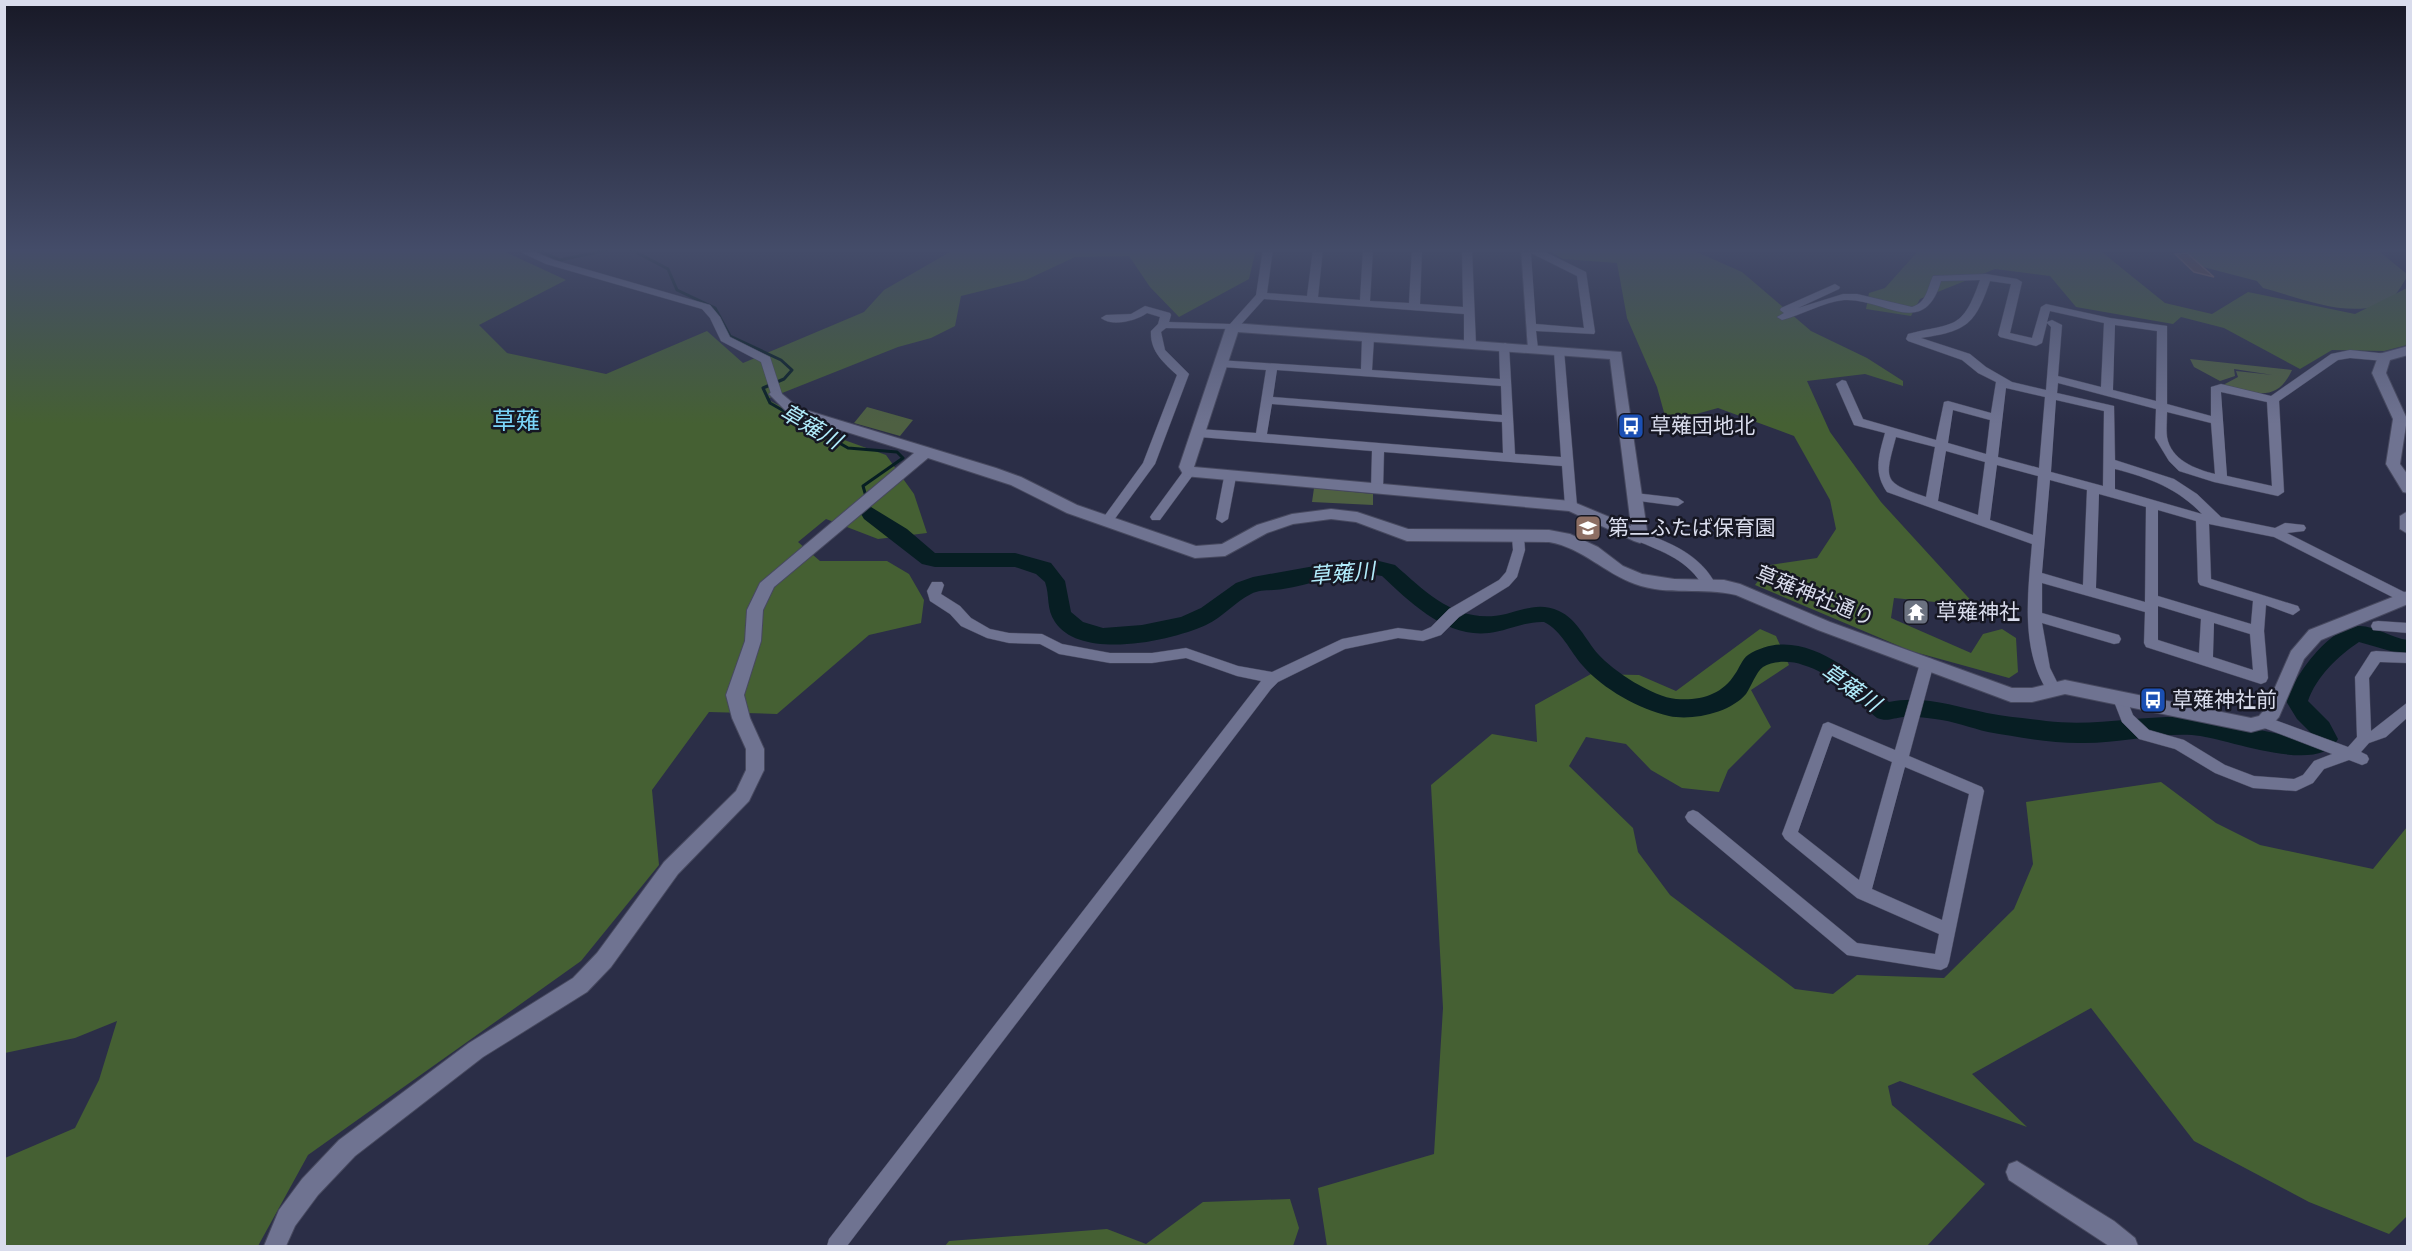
<svg xmlns="http://www.w3.org/2000/svg" width="2412" height="1251" viewBox="0 0 2412 1251" font-family="'Noto Sans','Noto Sans JP',sans-serif">
<rect width="100%" height="100%" fill="#2b2e47"/>
<!-- green -->
<path fill="#4e6042" d="M2175 249H2376L2407 274V277C2403 283 2399 291 2394 296 2362 325 2299 297 2263 288L2257 281 2203 267 2184 249Z
M2190 359 2292 370C2277 403 2256 394 2223 385L2238 377 2236 371 2273 375 2234 369 2235 376 2220 381 2194 367Z
M867 407 913 420 900 436 854 423Z
M1314 488 1373 494V505L1312 502Z"/>
<!-- forest -->
<path fill="#456033" d="M5 249H499L566 280 479 325 507 353 606 374 707 331 743 363 864 312 884 290 955 249H1256L1249 279 1179 317 1150 287 1129 256 1075 257 1026 280 961 296 955 326 931 338 898 347 767 399 810 422 811 428 886 455 914 494 927 533 878 539 826 519 798 542 820 561H887L909 574 924 600 921 623 869 635 777 714 709 712 652 790 659 865 581 961 308 1155 258 1246H5V1158L75 1128 99 1080 117 1021 75 1038 5 1053Z
M1546 249H1690L1742 272 1811 331 1867 358 1903 381V386L1865 374 1807 381 1830 432 1881 502 1976 606 1894 598 1891 618 1971 653 1983 634 2002 629 2016 638 2018 672 2009 678 1911 651 1755 585 1770 565 1817 558 1836 529 1830 500 1794 436 1718 408 1682 418 1665 416 1657 387 1627 318 1617 263 1563 259Z
M1914 249H2098L2165 303 2212 314 2248 292 2355 314 2407 288V345L2384 351 2332 350 2300 369 2224 328 2181 317 2173 324 2076 307 2050 276 1995 269 1920 299 1911 316 1866 309 1869 293 1885 288 1918 251Z
M1760 629 1776 636 1789 665 1751 690 1771 727 1728 770 1719 792 1682 788 1651 770 1626 744 1586 737 1569 766 1633 828 1638 852 1670 895 1795 989 1833 994 1857 975 1944 978 2014 909 2033 864 2026 802 2161 782 2216 823 2260 845 2373 869 2407 827V1216L2389 1234 2309 1202 2194 1141 2091 1008 1972 1074 2027 1127 1900 1081 1888 1086 1892 1105 1985 1184 1927 1246H1327L1318 1188 1434 1154 1443 1008 1431 785 1492 734 1537 742 1535 705 1591 674 1639 675 1676 691Z
M1290 1199 1299 1228 1293 1246H945L949 1241 1107 1229 1146 1244 1203 1202Z"/>
<g fill="none" stroke-linecap="round" stroke-linejoin="round">
<!-- stream -->
<path stroke="#071e23" stroke-width="3" d="M535 249 560 260 612 249
M630 249 668 269 677 290 715 308 730 336 781 360 792 370 784 379 763 388 770 403 848 448 897 452 903 458 863 486 871 514"/>
<!-- river -->
<path fill="#071e23" fill-rule="evenodd" d="M871 507 907 529 935 553H1015L1051 563 1065 581 1071 612 1083 622 1103 628 1142 625 1181 617 1201 608 1236 583 1253 577 1348 560H1375L1395 565C1428 594 1458 625 1506 614 1525 609 1540 602 1559 611 1577 619 1585 639 1598 654 1613 671 1653 697 1676 699 1700 701 1722 695 1735 674 1739 669 1742 659 1748 655 1799 623 1852 671 1889 702 1922 695 1954 706 1987 713 2006 717 2026 718 2046 721 2097 727 2141 715 2191 717 2232 719 2269 737 2312 737L2313 735 2297 719 2286 701C2295 676 2328 628 2358 626 2374 625 2391 638 2408 640V656L2359 642C2338 656 2316 677 2308 701L2329 722 2338 739C2319 777 2225 737 2192 735 2154 733 2117 744 2079 743 2050 743 2017 737 1988 732 1971 728 1953 721 1935 719 1926 718 1914 716 1904 717 1893 718 1887 722 1877 718 1855 700 1832 673 1803 665 1792 661 1774 660 1763 667 1756 672 1751 687 1746 694 1730 713 1692 721 1669 716 1639 709 1603 689 1583 666 1569 650 1562 631 1544 622 1525 621 1508 631 1489 633 1446 638 1411 603 1382 576 1348 569 1315 584 1283 589 1273 591 1261 589 1251 594 1235 602 1223 617 1206 625 1171 641 1081 661 1055 622 1046 609 1050 596 1045 582L1036 574 1015 567H935L922 564 864 519 861 514 864 509Z"/>
</g>
<!-- building -->
<path fill="#604238" stroke="#846459" stroke-width="1.5" d="M2187 253 2214 277 2194 272 2175 254Z"/>
<g fill="none" stroke-linecap="round" stroke-linejoin="round">
<defs>
<path id="minor" d="M514 249H528L554 260 710 305 720 317 730 337 770 357 782 394 780 397H772L761 362 721 341 710 318 702 309 546 264Z
M1263 249H1273L1267 293 1307 296 1313 249H1323L1318 297 1360 300 1363 249H1373L1370 301 1409 303 1412 249H1422L1420 304 1463 307 1462 249H1472L1476 345 1470 348 1464 345V314L1264 299 1237 329 1166 328 1161 332 1165 350 1189 374 1155 464 1111 524H1103L1101 521 1103 518 1143 463 1177 375C1163 362 1150 351 1151 331L1158 324 1160 317 1147 313C1136 321 1112 327 1101 318L1106 315 1131 314 1145 306 1170 313 1171 315 1169 322 1230 324 1256 295Z
M1521 249H1539L1586 272 1595 332 1594 334 1536 331 1538 349 1536 351H1528ZM1531 253 1577 276 1584 328 1536 324Z
M1986 274 2017 279 2022 282 2010 333 2032 338 2041 307 2046 304 2110 318 2167 326V404L2211 416V387L2221 384 2271 396 2331 354 2350 350 2388 354V360L2384 361 2350 358 2338 360 2279 401 2284 492 2278 496 2214 482 2179 471 2169 461 2155 438 2156 409 2058 383 2057 393 2114 406 2115 460 2174 479 2197 494 2221 517 2275 528 2285 523 2304 525 2306 528 2304 531 2287 533 2408 594V605L2274 537 2209 524 2211 579 2298 606 2300 610 2293 615 2266 605 2264 631 2268 678 2266 682 2261 684 2146 647 2144 643 2145 612 2042 583V613L2119 635 2121 639 2119 643 2114 644 2042 623 2050 668 2060 688 2058 692H2048C2020 649 2028 593 2032 544L1887 492C1873 472 1879 455 1885 433L1854 425 1836 384 1842 380 1846 381 1863 419 1936 440 1944 402 1948 401 1991 413 1996 382 1978 373 1962 360 1908 341 1906 339 1908 334C1955 322 1962 331 1980 280L1941 281C1924 340 1884 298 1844 300 1823 302 1802 315 1782 320L1777 317 1784 313 1780 310 1781 308 1835 284 1840 287 1839 289 1798 308 1843 294H1857L1912 307C1927 302 1927 289 1933 276ZM1990 281 2011 284 1998 335 2000 337 2036 346 2042 343 2047 323 2051 327 2046 390 2012 382 1986 367 1970 354 1921 338C1967 331 1975 325 1990 281ZM2050 311 2104 323 2101 387 2058 376 2062 325 2052 320 2047 322ZM2115 325 2157 331 2156 401 2113 390ZM2006 388 2045 397 2039 468 1998 457ZM2221 392 2267 402 2272 486 2227 476ZM2056 400 2104 411 2103 486 2051 472ZM1953 410 1990 420 1986 454 1948 443ZM2167 412 2211 423 2215 474C2195 469 2171 460 2167 437 2166 429 2167 420 2167 412ZM1896 437 1935 447 1926 497C1883 482 1884 481 1896 437ZM1946 451 1985 462 1978 515 1938 501ZM1997 465 2038 476 2033 535 1990 520ZM2115 469C2150 478 2177 488 2202 514L2115 489ZM2050 480 2087 490 2083 585 2042 573ZM2099 494 2146 507 2145 602 2096 588ZM2158 510 2196 521 2198 582 2200 585 2253 601 2251 624 2158 596ZM2158 606 2201 619 2199 653 2158 640ZM2214 623 2250 634 2253 670 2213 657Z
M1368 335 1374 338 1372 370 1500 379 1499 347 1505 343 1509 345 1515 454 1561 457 1554 352 1556 350H1564L1577 506 1575 509 1571 510 1565 506 1562 466 1384 452 1383 489 1377 493 1371 489 1372 451 1199 437 1193 433 1199 429 1256 433 1266 370 1222 367 1216 363 1218 360 1361 369 1362 338ZM1277 370 1501 386 1502 415 1273 397ZM1272 404 1502 422 1503 453 1267 434Z
M1189 468 1193 469 1195 472 1193 475 1160 520H1152L1150 517 1152 514 1185 469Z
M1230 473 1236 477 1228 519 1222 523 1216 519 1224 477Z
M1635 493 1678 498 1684 502 1678 506 1631 500 1629 497Z
M1518 532 1524 537 1525 550 1517 577 1509 586 1459 617 1441 635 1423 641 1398 638 1345 649 1278 682 1271 689 847 1246H827L829 1239 1261 681 1237 676 1186 658 1152 663H1110L1059 654 1040 644 1009 643 987 638 961 626 950 614 930 601 927 591 932 582H942L944 585 941 594 960 606 971 618 990 629 1009 633 1042 634 1062 644 1110 653H1152L1186 648 1238 666 1272 672 1342 639 1398 628 1422 631 1431 627 1449 609 1499 580 1506 572 1513 550 1512 537Z
M1640 532C1670 542 1701 555 1716 585L1714 588H1704C1689 560 1663 552 1635 540L1634 537Z
M2378 621 2408 623V633L2373 630 2371 626 2373 622Z
M2376 651 2408 653V663L2380 662 2369 678 2371 731 2408 702V717L2386 737 2369 743 2361 752 2367 755 2369 759 2367 763 2362 765 2349 760 2324 769 2313 783 2296 791 2253 788 2215 773 2175 749 2139 739 2122 722 2113 699 2115 695H2125L2133 715 2149 730 2184 740 2225 765 2254 776 2294 779 2303 775 2314 761 2332 754 2259 726 2257 722 2259 718 2264 716 2348 747 2357 737 2355 677 2371 652Z
M1927 658 1932 659 1934 663 1909 756 1982 787 1984 791 1949 962 1947 967 1941 970 1847 955 1688 822 1685 817 1688 812 1693 810 1698 812 1857 943 1935 954 1939 934 1857 898 1785 839 1782 834 1823 724 1828 722 1833 724 1895 750 1920 663 1922 659ZM1832 736 1892 762 1859 880 1798 832ZM1905 767 1969 794 1942 920 1872 889Z"/>
<path id="tertiary" d="M1233 323 1621 352 1648 537 1640 543 1634 541 1569 511 1184 476 1179 467 1226 327ZM1238 332 1610 359 1631 526 1571 501 1194 467Z
M2408 346V355L2390 360 2386 373 2407 419 2400 464 2408 475V493L2403 492 2386 464 2393 419 2372 373 2379 354Z
M776 389 799 408 996 468 1021 477 1077 505 1196 546 1222 544 1257 525 1292 514 1331 509 1357 512 1408 529 1549 530 1570 534 1598 547 1623 566 1642 574 1674 579 1724 580 1740 584 1830 622 2012 688H2032L2065 680 2251 718 2259 716 2266 708 2291 651 2309 630 2408 591V604L2321 640 2304 659 2279 717 2270 727 2251 732 2065 694 2032 702H2011L1818 630 1736 595C1703 587 1667 596 1635 584 1604 573 1583 548 1549 542L1407 541 1356 522 1331 519 1293 524 1267 533 1225 556 1195 558 1067 513 1011 485 928 458 774 587 763 610 761 641 744 695 750 718 764 749V770L749 801 678 874 611 967 587 992 483 1057 355 1156 318 1195 295 1226 286 1246H264L279 1210 302 1179 339 1140 469 1043 573 978 597 953 664 862 736 791 746 770V749L732 718 726 695 745 641 747 610 760 583 914 453 789 414 769 394Z
M2408 511V534L2400 529V516Z
M2017 1161 2114 1221 2135 1238 2138 1246H2109L2009 1180 2006 1172 2009 1164Z"/>
</defs>
<!-- minor casing -->
<use href="#minor" stroke="#47495f" stroke-width="1"/>
<!-- tertiary casing -->
<use href="#tertiary" stroke="#47495f" stroke-width="2"/>
<!-- minor -->
<use href="#minor" fill="#6f7391" fill-rule="evenodd"/>
<!-- tertiary -->
<use href="#tertiary" fill="#6f7391" fill-rule="evenodd"/>
</g>
<!-- sky -->
<linearGradient id="sky" x2="0" y2="1"><stop stop-color="#181927"/><stop offset="0.59" stop-color="#444c69"/><stop offset="1" stop-color="#444c69" stop-opacity="0"/></linearGradient>
<rect width="2412" height="424" fill="url(#sky)"/>
<!-- icons -->
<defs>
<symbol id="bus-square" viewBox="-11 -11 22 22"><rect x="-9" y="-9" width="18" height="18" rx="4" fill="#1a4fb4" stroke="#161723"/><path d="M-5-6H5V4H4V6H2V4H-2V6H-4V4H-5ZM-3.5-4V0h7V-4ZM-3.5 1.2v1.5H-2V1.2ZM2 1.2v1.5H3.5V1.2Z" fill="#fff"/></symbol>
<symbol id="school-square" viewBox="-11 -11 22 22"><rect x="-9" y="-9" width="18" height="18" rx="4" fill="#8d6e63" stroke="#161723"/><path d="M0-5L7-2L0 1L-7-2ZM-4 1L0 2.5L4 1V4Q0 6-4 4Z" fill="#fff"/></symbol>
<symbol id="temple-square" viewBox="-11 -11 22 22"><rect x="-9" y="-9" width="18" height="18" rx="4" fill="#6b7280" stroke="#161723"/><path d="M0-6L5-2H3V0L6.5 2.5H4V6H1.5V3h-3V6H-4V2.5H-6.5L-3 0V-2H-5Z" fill="#fff"/></symbol>
</defs>
<g fill-rule="evenodd">
<use href="#bus-square" x="1616" y="411" width="30" height="30"/>
<use href="#school-square" x="1573" y="513" width="30" height="30"/>
<use href="#temple-square" x="1901" y="597" width="30" height="30"/>
<use href="#bus-square" x="2138" y="685" width="30" height="30"/>
</g>
<g text-anchor="middle" stroke-width="5" stroke-linejoin="round" paint-order="stroke">
<!-- poi labels -->
<g font-size="21" fill="#d9dcec" stroke="#161723" text-anchor="start">
<text x="1650" y="433">草薙団地北</text>
<text x="1608" y="535">第二ふたば保育園</text>
<text x="1936" y="619">草薙神社</text>
<text x="2172" y="707">草薙神社前</text>
</g>
<!-- street labels -->
<g font-size="21" fill="#d9dcec" stroke="#161723">
<text transform="translate(1815 596) rotate(22)" y="7">草薙神社通り</text>
</g>
<!-- water labels -->
<g font-size="22" font-style="italic" fill="#b1ecfb" stroke="#161723">
<text transform="translate(811 426) rotate(30)" y="8">草薙川</text>
<text transform="translate(1342 573) rotate(-5)" y="8">草薙川</text>
<text transform="translate(1851 687) rotate(35)" y="8">草薙川</text>
</g>
<!-- quarter labels -->
<g font-size="24" fill="#7bd5f9" stroke="#161723">
<text x="516" y="429">草薙</text>
</g>
</g>
<!-- border -->
<rect width="2412" height="1251" fill="none" stroke="#d9dcec" stroke-width="12"/>
</svg>
